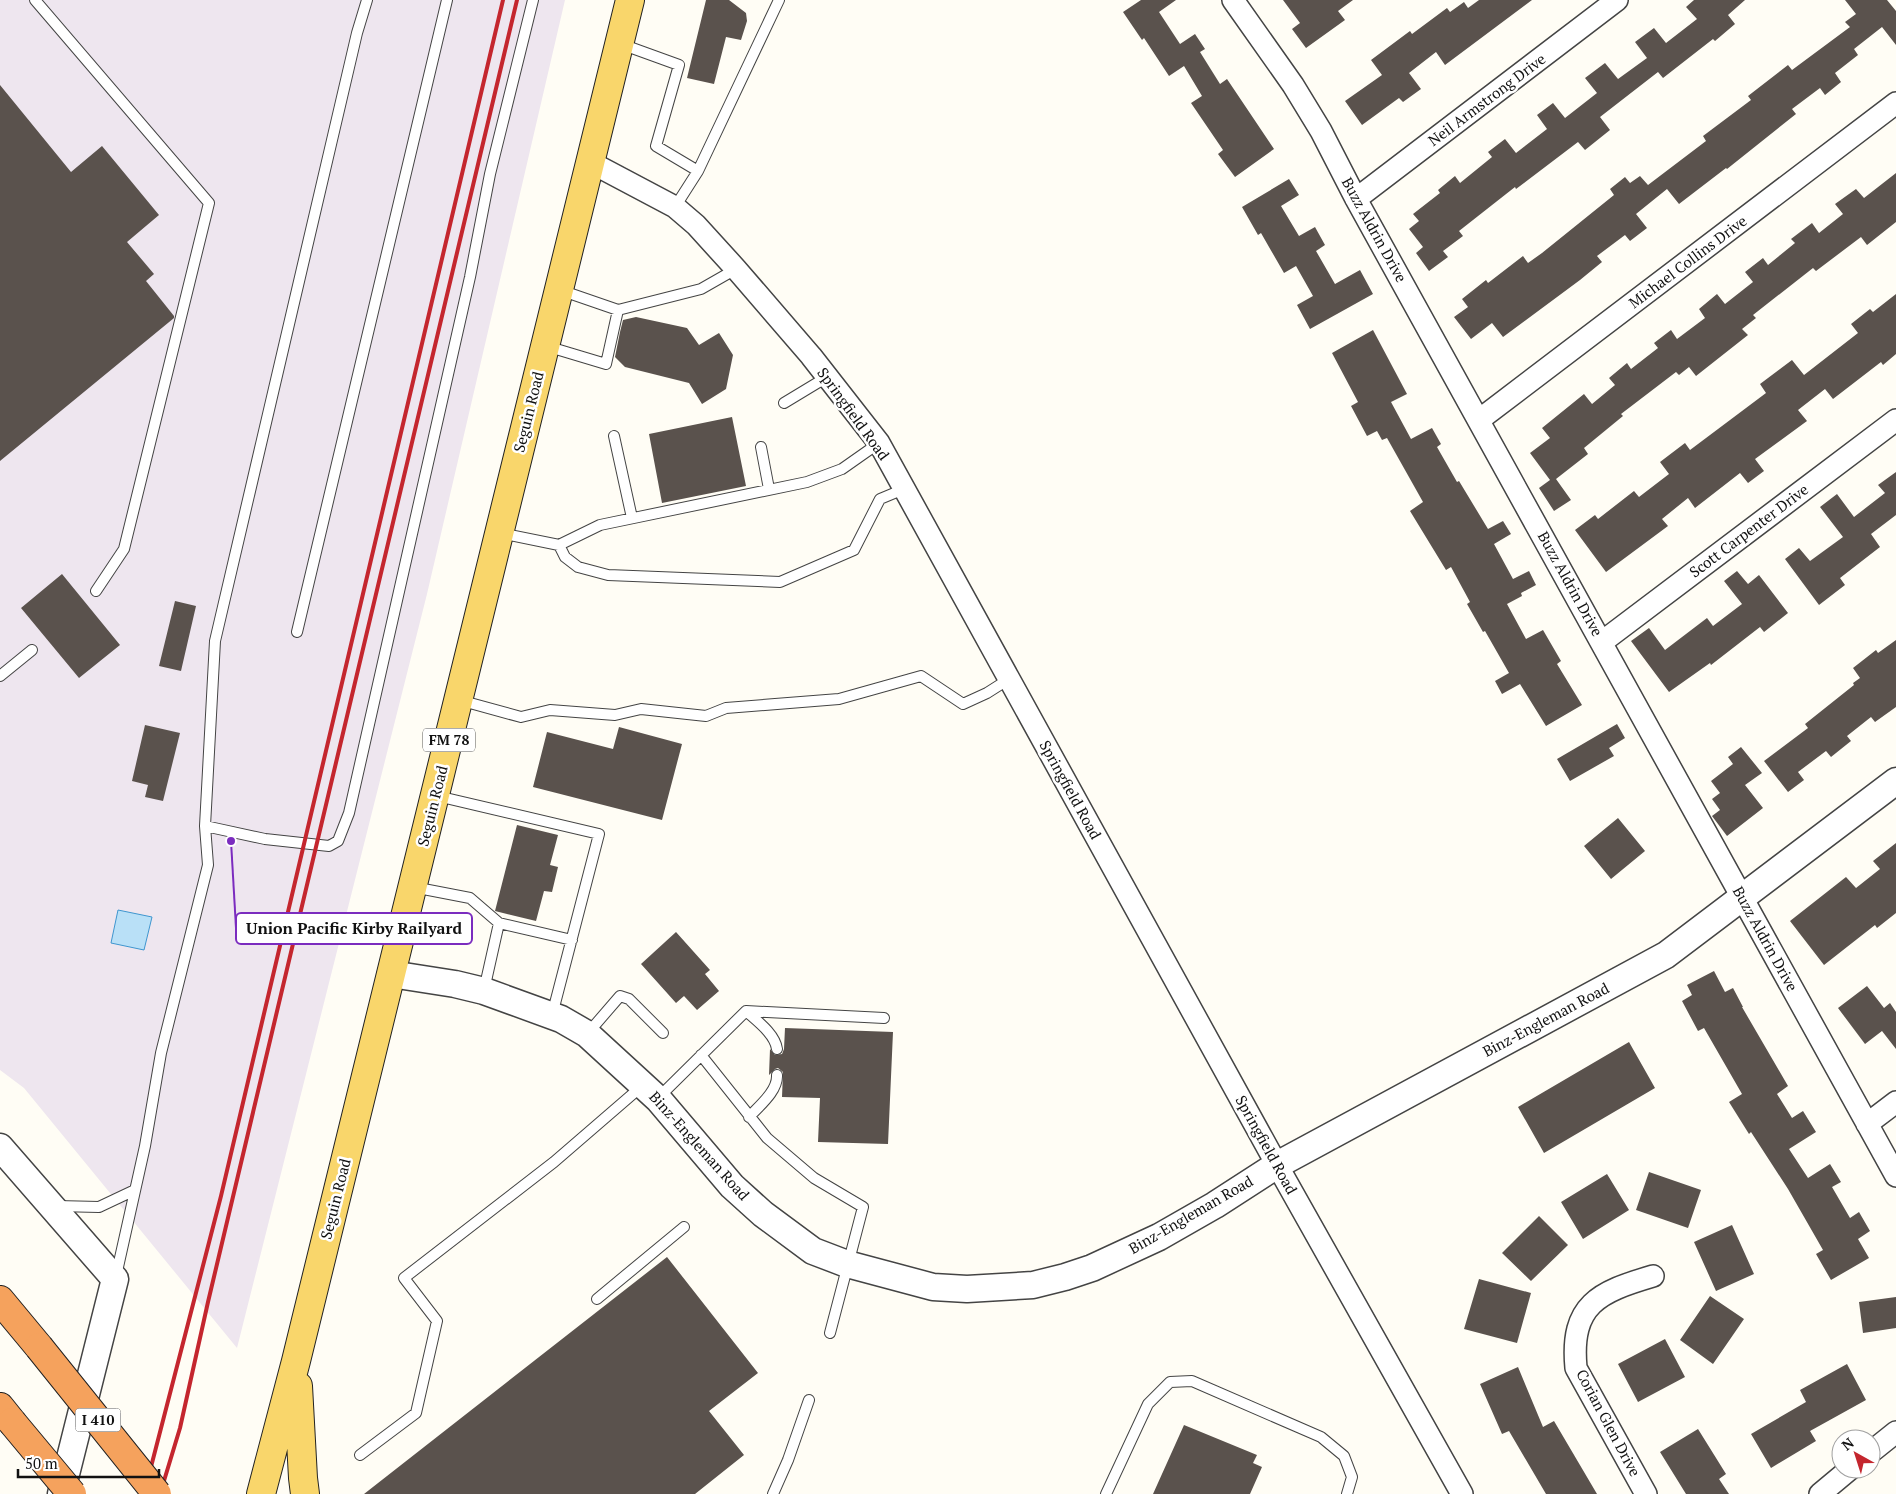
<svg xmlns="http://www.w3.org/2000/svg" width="1896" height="1494" viewBox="0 0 1896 1494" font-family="'PT Serif',serif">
<rect width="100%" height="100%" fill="#fffdf5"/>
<!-- industrial -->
<path fill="#eee6ef" d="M0 0H565L427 594 237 1348 24 1088 0 1070Z"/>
<!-- water -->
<path fill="#b9e0f7" stroke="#3f96cf" d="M118 910 152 917 144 950 111 943Z"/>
<!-- building -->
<path fill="#5a524d" d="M706 0H729L746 13 747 21 741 40 726 37 714 84 687 78Z
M1141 0H1176L1159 12 1180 44 1195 34 1205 49 1200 52 1220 84 1227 79 1274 149 1235 177 1218 154 1223 150 1191 103 1202 96 1184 66 1169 76 1144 38 1142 40 1123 12Z
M1283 0H1353L1338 11 1345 20 1306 48 1292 29 1300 23Z
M1479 0H1532L1445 65 1436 52 1409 73 1421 89 1403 102 1399 98 1362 125 1345 101 1382 75 1371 60 1410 31 1412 34 1447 8 1450 12 1464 2 1468 8Z
M1694 0H1745L1728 15 1735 24 1715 41 1713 39 1663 78 1658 72 1600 117 1610 130 1585 150 1578 142 1516 189 1515 187 1459 231 1463 236 1443 251 1448 257 1429 271 1416 253 1423 247 1409 229 1419 221 1413 214 1440 193 1438 190 1455 176 1460 183 1492 157 1488 152 1505 139 1516 153 1547 129 1537 115 1553 103 1565 118 1597 93 1585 78 1605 63 1618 79 1647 58 1635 42 1654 28 1666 43 1697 19 1686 7Z
M1845 0H1887L1896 11V45L1882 27 1854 49 1858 55 1835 73 1841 82 1825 95 1820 88 1792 109 1796 114 1727 169 1726 168 1679 204 1667 189 1636 214 1647 228 1630 241 1625 235 1597 256 1602 262 1580 280 1503 337 1492 323 1471 339 1454 317 1468 307 1462 299 1486 280 1488 283 1523 256 1528 263 1542 253 1614 195 1610 189 1625 177 1630 183 1640 176 1648 185 1706 141 1703 136 1751 100 1748 96 1788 65 1792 70 1850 27 1845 22 1856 14Z
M0 85 71 172 102 146 159 215 127 242 154 274 146 281 174 316V318L0 461Z
M1896 173V222L1867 245 1861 237 1816 271 1813 268 1753 315 1756 318 1742 329 1748 335 1696 376 1689 367 1679 375 1676 372 1621 414 1623 416 1584 448 1588 454 1556 479 1571 500 1554 511 1539 488 1550 480 1530 453 1550 438 1542 428 1584 394 1592 404 1615 385 1609 378 1627 363 1631 369 1658 348 1654 343 1671 330 1677 339 1705 318 1699 309 1717 294 1725 304 1753 282 1745 272 1763 258 1768 265 1795 243 1791 239 1812 223 1819 233 1843 214 1835 204 1856 189 1864 198Z
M1289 179 1299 195 1281 206 1299 236 1315 227 1325 245 1316 251 1335 284 1360 270 1373 294 1310 329 1297 305 1313 296 1296 266 1284 273 1261 233 1258 235 1242 207Z
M1896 294V354L1883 365 1881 362 1833 399 1825 389 1798 410 1807 421 1755 459 1764 471 1748 483 1740 473 1695 508 1688 498 1662 519 1668 526 1606 572 1575 530 1595 515 1598 519 1634 491 1639 497 1669 474 1660 462 1685 443 1690 450 1766 393 1760 384 1792 360 1804 375 1858 333 1851 324 1870 309 1873 312Z
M636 317 687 328 699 345 719 333 733 355 726 389 702 404 689 383 625 367 615 357 620 332 623 320Z
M1373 330 1407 394 1391 402 1411 439 1432 428 1441 444 1437 447 1457 482 1459 481 1488 529 1503 521 1511 534 1494 544 1513 579 1529 571 1536 585 1521 593 1522 596 1507 604 1526 639 1543 630 1561 661 1557 664 1582 705 1546 726 1520 684 1502 694 1495 681 1509 673 1485 631 1483 632 1467 604 1470 602 1451 567 1446 570 1410 511 1423 502 1387 438 1382 440 1377 431 1367 436 1351 406 1358 402 1332 353Z
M732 417 746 486 662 503 649 434Z
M1896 472V515L1871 534 1880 547 1840 578 1845 585 1819 605 1785 559 1799 548 1810 561 1843 537 1820 507 1837 494 1854 517 1885 493 1878 485Z
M1737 571 1748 584 1759 575 1788 613 1764 632 1760 627 1711 665 1710 663 1669 692 1631 641 1649 628 1665 650 1707 618 1713 626 1742 604 1724 581Z
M62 574 120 645 79 678 21 608Z
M175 601 196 606 181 671 159 666Z
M1896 640V707L1875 722 1871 717 1847 736 1851 741 1831 757 1826 751 1798 772 1804 780 1788 792 1764 761 1808 728 1805 724 1854 685 1853 683 1860 678 1853 668 1876 650 1878 653Z
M1617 724 1625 738 1609 748 1614 756 1570 781 1557 759Z
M145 725 180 733 163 801 145 797 148 785 132 781Z
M619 727 682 744 662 820 533 787 547 732 613 749Z
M1741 747 1762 773 1745 785 1763 808 1727 836 1712 816 1720 810 1712 799 1720 793 1711 781 1733 764 1728 757Z
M1618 818 1645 851 1611 879 1584 846Z
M517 825 558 835 550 865 558 867 552 892 544 891 536 921 495 911Z
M1896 843V913L1877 928 1875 925 1824 965 1790 921 1846 877 1856 888 1880 869 1873 861Z
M676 932 710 970 705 974 719 991 697 1010 684 996 676 1003 641 964Z
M1714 971 1725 992 1733 988 1743 1007H1742L1788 1086 1777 1094 1792 1118 1803 1111 1816 1132 1789 1149 1808 1178 1830 1164 1841 1182 1832 1187 1850 1218 1859 1212 1870 1231 1858 1239 1869 1258 1831 1280 1816 1254 1823 1250 1788 1189 1751 1132 1749 1134 1729 1102 1742 1094 1704 1028 1698 1031 1682 1001 1692 995 1687 985Z
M1867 986 1884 1008 1890 1003 1896 1012V1049L1882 1031 1865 1044 1838 1008Z
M785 1028 893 1032 888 1144 818 1142 820 1098 782 1097 783 1072 778 1068 775 1069 769 1075 770 1049 775 1055 782 1054 784 1049Z
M1629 1042 1655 1088 1544 1153 1518 1107Z
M1649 1172 1701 1190 1688 1228 1636 1210Z
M1607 1174 1629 1210 1583 1239 1561 1202Z
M1539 1216 1568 1245 1531 1281 1502 1253Z
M1732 1225 1754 1274 1716 1291 1694 1242Z
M667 1257 758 1373 709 1411 744 1455 695 1494H364Z
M1479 1279 1531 1293 1517 1343 1464 1329Z
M1710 1296 1744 1319 1713 1364 1680 1340Z
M1896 1297V1328L1863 1333 1859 1302Z
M1665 1339 1685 1377 1638 1402 1618 1364Z
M1847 1364 1866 1400 1810 1431 1816 1441 1771 1468 1751 1434 1806 1402 1800 1390Z
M1518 1367 1543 1427 1554 1421 1597 1494H1546L1509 1431 1502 1434 1480 1384Z
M1184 1425 1257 1455 1253 1463 1262 1467 1250 1494H1153Z
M1698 1429 1726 1474 1719 1479 1729 1494H1686L1660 1452Z"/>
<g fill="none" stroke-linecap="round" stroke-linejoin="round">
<defs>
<path id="service" d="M35 0 209 203 124 549 96 591
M621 44 679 65 656 146 698 171
M675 207 698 171 779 0
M560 290 618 310 701 289 736 269
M546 346 606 364 618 310
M784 403 827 377
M614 436 632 518
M761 447 769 489
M500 533 559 545 600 525 807 482 842 469 879 443
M559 545 565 557 578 567 608 575 780 582 854 550 880 499 904 489
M297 632 447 0
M0 676 32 650
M459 700 521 717 550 710 615 715 641 709 706 716 726 708 839 699 921 676 963 704 987 693 1009 679
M437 796 599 834 552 1015
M205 826 265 839 329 846 338 841 349 813 470 277 490 174 533 0
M413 887 470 898 499 923 484 990
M499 923 572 940
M746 1011C757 1021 775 1034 777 1049
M588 1033 620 996 629 999 663 1033
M701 1055 767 1138 814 1178 863 1207 830 1333
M658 1098 746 1011 884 1018
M749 1117C759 1106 778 1091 777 1075
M57 1206 99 1207 135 1190
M116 1276 145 1146 161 1053 208 865 205 826 215 641 357 33 367 0
M597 1299 684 1227
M360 1455 416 1413 437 1321 404 1278 554 1162 642 1086
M773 1494 788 1460 809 1400
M1106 1494 1148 1404 1170 1382 1192 1381 1321 1437 1344 1456 1352 1477 1347 1494"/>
<path id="minor" d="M1233 0 1293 85 1321 131 1356 199 1896 1176
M590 162 675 207 696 225 736 269 811 356 879 443 1277 1165 1462 1494
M1356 199 1617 0
M1479 420 1896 103
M1602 642 1896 420
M1867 1124 1896 1102
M1871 1452 1896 1432
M1646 1494 1576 1368C1570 1304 1599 1292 1653 1276
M1820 1494 1850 1469"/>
<path id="tertiary" d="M391 974 455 984 484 991 561 1019 587 1034 659 1100 732 1186 763 1214 813 1251 847 1264 933 1287 967 1289 1033 1285 1065 1277 1092 1268 1159 1237 1215 1205 1277 1165 1666 955 1896 781
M0 1147 115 1279 61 1494"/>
<path id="primary" d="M298 1386 303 1478 305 1494
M261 1494 296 1361 630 0"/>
<path id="motorway" d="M0 1300 39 1347
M0 1407 12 1422"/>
</defs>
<!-- service casing -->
<use href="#service" stroke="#444" stroke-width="12"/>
<!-- minor casing -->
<use href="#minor" stroke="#444" stroke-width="24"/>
<!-- tertiary casing -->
<use href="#tertiary" stroke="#444" stroke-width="29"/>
<!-- primary casing -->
<use href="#primary" stroke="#222" stroke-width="30"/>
<!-- motorway casing -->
<use href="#motorway" stroke="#222" stroke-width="30"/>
<!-- service -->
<use href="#service" stroke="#fff" stroke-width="10"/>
<!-- minor -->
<use href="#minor" stroke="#fff" stroke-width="21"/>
<!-- tertiary -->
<use href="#tertiary" stroke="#fff" stroke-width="26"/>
<!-- primary -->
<use href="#primary" stroke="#f9d66b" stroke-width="28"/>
<!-- motorway -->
<use href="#motorway" stroke="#f5a25d" stroke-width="28"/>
<!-- rail -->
<path stroke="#c4262e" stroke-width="4" d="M144 1494 221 1196 503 0
M160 1494 180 1428 208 1302 517 0"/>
<defs>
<path id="motorway-bridge" d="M39 1347 157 1494
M12 1422 72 1494"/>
</defs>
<!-- motorway-bridge casing -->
<use href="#motorway-bridge" stroke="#222" stroke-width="30" stroke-linecap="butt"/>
<!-- motorway-bridge -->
<use href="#motorway-bridge" stroke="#f5a25d" stroke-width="28"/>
</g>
<g text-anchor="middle" stroke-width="5" stroke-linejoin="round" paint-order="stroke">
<!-- shield labels -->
<g fill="#fff" stroke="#585858" stroke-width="1">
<rect x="423" y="728.5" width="52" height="23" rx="4"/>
<rect x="75.5" y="1408.5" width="45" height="23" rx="4"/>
</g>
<g font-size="14" font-weight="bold" fill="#111">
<text x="449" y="745">FM 78</text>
<text x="98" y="1425">I 410</text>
</g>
<!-- street labels -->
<g font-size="15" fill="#111" stroke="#fff">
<text transform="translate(1487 100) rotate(-37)" y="5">Neil Armstrong Drive</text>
<text transform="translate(1374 230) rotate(61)" y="5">Buzz Aldrin Drive</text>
<text transform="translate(1688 262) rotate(-37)" y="5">Michael Collins Drive</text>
<text transform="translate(529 412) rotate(-76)" y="5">Seguin Road</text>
<text transform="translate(853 414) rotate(54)" y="5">Springfield Road</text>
<text transform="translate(1749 531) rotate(-37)" y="5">Scott Carpenter Drive</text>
<text transform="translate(1570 584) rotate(61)" y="5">Buzz Aldrin Drive</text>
<text transform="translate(1070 790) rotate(61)" y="5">Springfield Road</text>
<text transform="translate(433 806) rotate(-76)" y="5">Seguin Road</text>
<text transform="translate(1765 939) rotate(61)" y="5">Buzz Aldrin Drive</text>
<text transform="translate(1546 1020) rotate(-28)" y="5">Binz-Engleman Road</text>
<text transform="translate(1266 1145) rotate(61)" y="5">Springfield Road</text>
<text transform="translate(699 1146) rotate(48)" y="5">Binz-Engleman Road</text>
<text transform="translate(336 1199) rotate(-76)" y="5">Seguin Road</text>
<text transform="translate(1191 1215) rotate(-30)" y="5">Binz-Engleman Road</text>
<text transform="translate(1608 1423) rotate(62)" y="5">Corian Glen Drive</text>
</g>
</g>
<!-- callouts -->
<path fill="none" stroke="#7b2cbf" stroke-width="2" d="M231 841L236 928"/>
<circle fill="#7b2cbf" stroke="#fff" stroke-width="2" cx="231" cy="841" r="5"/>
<rect fill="#fff" stroke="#7b2cbf" stroke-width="2" x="236" y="913" width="236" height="31" rx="5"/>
<g font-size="16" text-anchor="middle" font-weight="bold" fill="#111">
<text x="354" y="934">Union Pacific Kirby Railyard</text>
</g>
<!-- north arrow -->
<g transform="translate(1856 1454) rotate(321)"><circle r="24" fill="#ffffff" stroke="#a0a0a0"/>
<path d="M0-4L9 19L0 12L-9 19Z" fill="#c4262e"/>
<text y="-8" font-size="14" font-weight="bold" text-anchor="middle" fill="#111111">N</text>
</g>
<!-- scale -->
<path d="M18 1469v8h141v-8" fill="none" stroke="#111111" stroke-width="2.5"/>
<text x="25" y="1469" font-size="15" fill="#111111" stroke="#ffffff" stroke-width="4" paint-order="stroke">50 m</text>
</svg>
